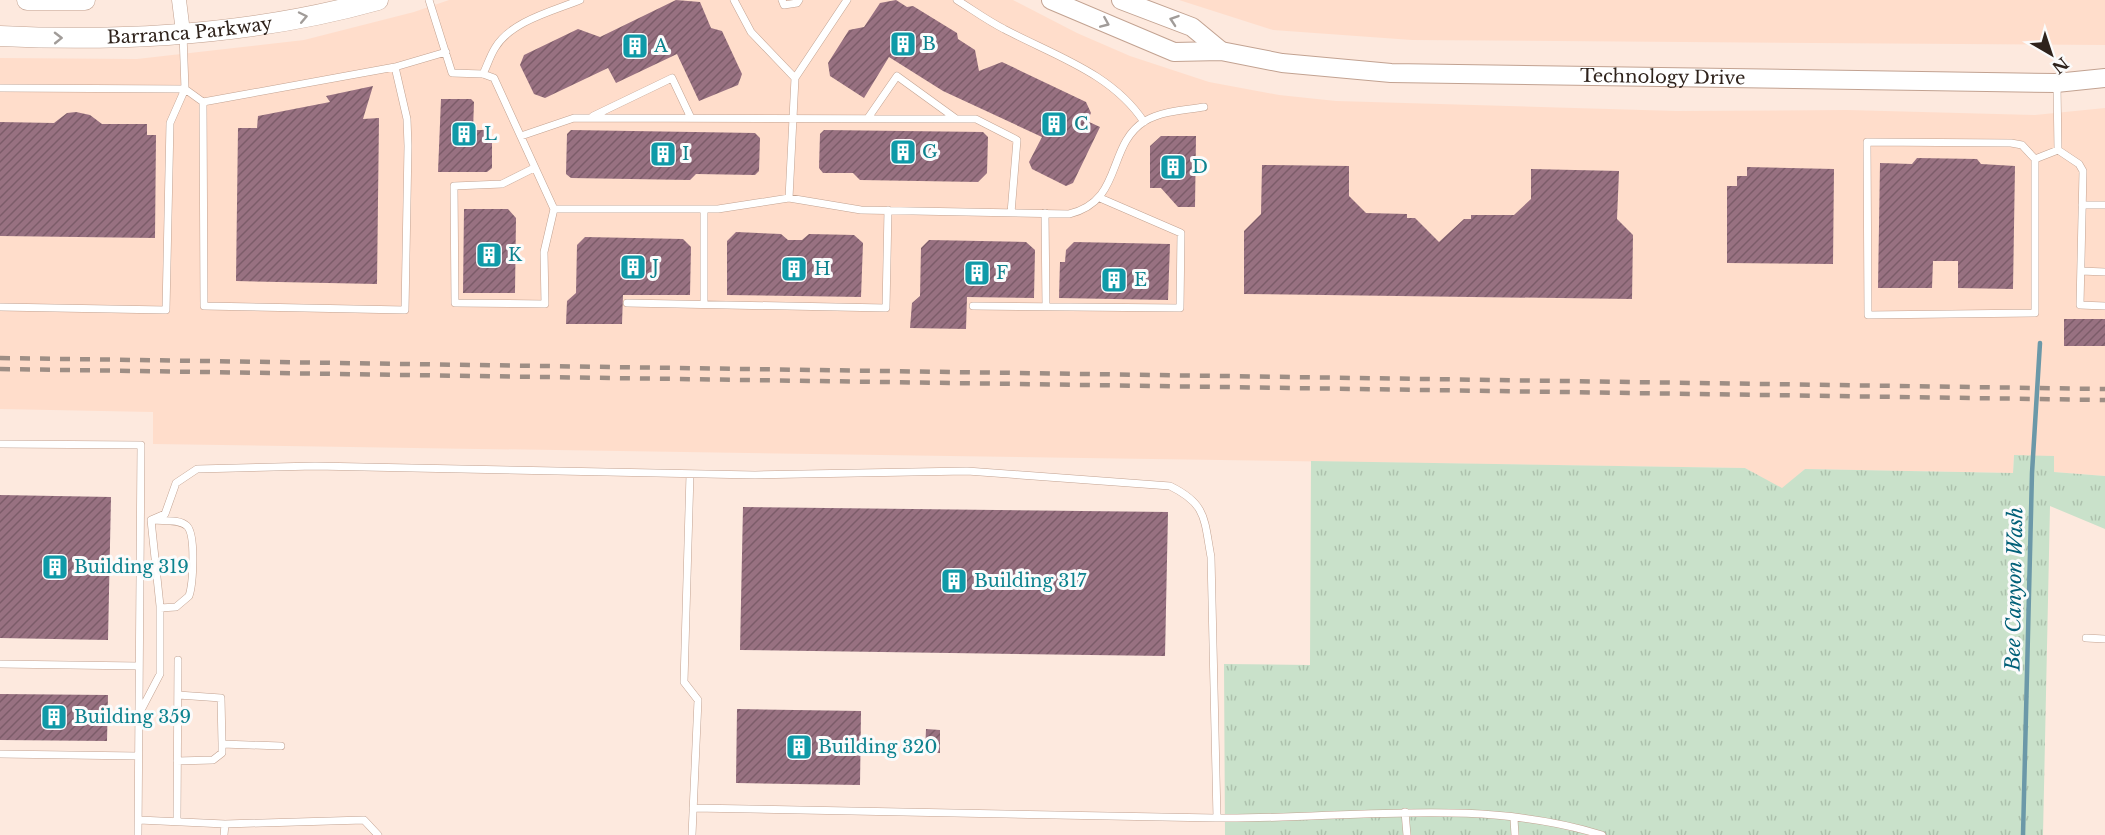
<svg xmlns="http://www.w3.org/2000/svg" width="2105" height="835" viewBox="0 0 2105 835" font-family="'Libre Baskerville',serif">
<defs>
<pattern id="grass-tufts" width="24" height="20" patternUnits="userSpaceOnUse" patternTransform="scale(1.5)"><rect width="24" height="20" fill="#c9e1ca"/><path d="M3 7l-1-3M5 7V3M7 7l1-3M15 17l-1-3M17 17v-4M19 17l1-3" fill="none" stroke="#adc1ad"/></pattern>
<pattern id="building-hatch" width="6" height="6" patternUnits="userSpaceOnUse" patternTransform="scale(1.5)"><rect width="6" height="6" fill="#987181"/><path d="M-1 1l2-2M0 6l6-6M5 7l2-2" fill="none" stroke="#7c5c69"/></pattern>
</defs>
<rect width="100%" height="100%" fill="#fde9de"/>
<!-- built -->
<path fill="#ffddcb" d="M449 0H1013L1077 33 1130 56 1209 82 1279 95 1336 101 1676 111 1847 110 2035 115 2105 108V476L2054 472 2014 455 2013 473 1805 469 1782 489 1745 468 153 444V412L0 409V58L137 59 304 40 414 12Z
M1179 0H2105V45L1412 40 1273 30Z"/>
<!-- grass -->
<path fill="url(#grass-tufts)" d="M2014 455 2054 456V472L2105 476V529L2050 506 2043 835H1225L1224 664 1310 665 1311 461 1745 468 1782 488 1805 469 2013 473Z"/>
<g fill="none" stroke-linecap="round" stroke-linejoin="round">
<!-- stream -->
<path stroke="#6b98a8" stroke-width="4.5" d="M2023 835 2032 473 2040 343"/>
</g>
<!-- building -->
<path fill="url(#building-hatch)" d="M676 0 700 2 711 28 722 31 742 74 738 85 699 101 677 54 616 83 608 68 545 98 534 94 520 65 524 55 578 29 600 37Z
M896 0 907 7 913 6 957 33 958 39 975 50 979 71 1002 62 1086 102 1091 113 1087 121 1100 127 1073 183 1066 186 1032 169 1029 162 1042 137 943 91 889 57 864 98 830 76 828 63 849 30 864 27 880 3Z
M373 86 363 119 379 118 377 284 236 281 238 128H257L258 116 330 102 326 96Z
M441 99H471L474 102 473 130H484L492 139V168L487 172H438Z
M76 112 90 115 102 124H147V135H156L155 238 0 236V122L54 123 67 113Z
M571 130 755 133 760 138 759 171 755 175 696 174 690 180 571 178 566 174 567 134Z
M824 130 983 132 988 137 987 173 978 182 860 180 853 173H823L819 168 820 134Z
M1161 136H1196L1195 207H1178L1161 188H1150V146Z
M1917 158 1977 159 1981 164 2015 166 2013 289 1958 288V261H1933L1932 288H1878L1880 163 1912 164Z
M1262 165 1349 166V196L1366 213 1407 214V218H1415L1439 242 1464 219H1471V215H1514L1531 199V169L1619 171 1617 219 1633 235 1632 299 1244 294V231L1261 214Z
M1747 167 1834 169 1833 264 1727 263V186H1737V176H1747Z
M464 209H508L516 218 515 293H463Z
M736 232 781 234 788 240H802L809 234 854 235 863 243 861 297 727 295V241Z
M585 237 683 239 691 247 690 295H623L622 324H566L567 301 576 293 577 245Z
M929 240 1026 242 1035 250 1034 298 967 297 966 329 910 328 912 303 920 296 921 248Z
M1074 242 1170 244 1168 300 1059 298 1060 262H1065L1066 250Z
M2064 319H2105V346H2064Z
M0 495 111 497 108 640 0 638Z
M743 507 1168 512 1165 656 740 650Z
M0 694 108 695 107 741 0 740Z
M737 709 861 711 860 785 736 783Z
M926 729 940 730V753L925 752Z"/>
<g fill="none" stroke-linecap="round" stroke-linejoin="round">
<defs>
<path id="service" d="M429 0 452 73 483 74 494 78 554 209 544 252 545 304 455 303 454 186 502 184 534 168
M734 0 751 32 795 78
M782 0 784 5 797 3 799 0
M957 0C973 10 988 21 1004 29 1053 55 1112 73 1144 122
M395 67 407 119 408 146 405 310 204 306 203 102 395 67 446 52
M483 74C487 66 490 56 495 48 511 21 553 11 580 0
M2057 85 2058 150 2079 164 2083 171 2080 305 2105 306
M0 88 185 89 203 102
M593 116 672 78 691 118
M868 118 897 76 955 118
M521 136 574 118 976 119 1017 140 1011 213
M2035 159V313L1868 315 1867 142 2011 143 2022 145 2035 159 2058 150
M789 198 795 78 847 0
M2082 205H2105
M554 209H718L789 198 861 210 1069 214C1124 201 1106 145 1145 121 1162 111 1185 110 1204 107
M1045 213 1046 306
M2081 271 2105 272
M627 303 886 308 888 210
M704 304V209
M973 306 1180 308 1181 233 1100 198
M0 307 166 310 170 123 185 89 183 34
M0 444 141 445 138 835
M690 474 684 682 698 700 692 835
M154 520C164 521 179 519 187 526 196 535 193 584 189 596L176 607 160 608
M2086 638 2105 639
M0 664 139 666
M178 695 221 698 222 744 281 746
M138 716 160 674V606L151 520 165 514 176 483 197 469 315 466 755 475 967 471 1170 486C1207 504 1204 519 1211 557L1217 818
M0 754 138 756
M177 761 213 760 222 753V744
M693 808C867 810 1041 816 1215 818 1341 820 1479 796 1602 835
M1405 812 1407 835
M1514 819 1515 835
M139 820 225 824 224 835
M177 820 178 660
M225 824 364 820 378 835"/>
<path id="minor" d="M179 0 183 32"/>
<g id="tertiary">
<path id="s1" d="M1051 0 1174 52 1221 51 1282 63 1391 73 2056 83 2105 78"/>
<path d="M1121 0 1192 27 1221 51"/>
</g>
<g id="secondary">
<path d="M27 0H85"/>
<path id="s2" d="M0 36C125 42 257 34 378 0"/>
</g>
</defs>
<!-- service casing -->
<use href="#service" stroke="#c2a291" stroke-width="8"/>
<!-- minor casing -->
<use href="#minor" stroke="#c2a291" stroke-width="15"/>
<!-- tertiary casing -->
<use href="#tertiary" stroke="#c2a291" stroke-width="20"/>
<!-- secondary casing -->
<use href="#secondary" stroke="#c2a291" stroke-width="21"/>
<!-- service -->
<use href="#service" stroke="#fff" stroke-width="7"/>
<!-- minor -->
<use href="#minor" stroke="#fff" stroke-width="14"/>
<!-- tertiary -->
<use href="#tertiary" stroke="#fff" stroke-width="18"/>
<!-- secondary -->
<use href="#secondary" stroke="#fff" stroke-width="20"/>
<!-- rail -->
<path stroke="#9e8e85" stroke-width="4.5" stroke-dasharray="10 10" stroke-linecap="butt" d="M0 358 2105 389
M0 369 2105 400"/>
</g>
<!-- one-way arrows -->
<defs><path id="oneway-chevron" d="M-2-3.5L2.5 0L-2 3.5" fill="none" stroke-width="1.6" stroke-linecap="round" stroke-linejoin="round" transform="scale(1.5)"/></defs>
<g stroke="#a19c99">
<use href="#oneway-chevron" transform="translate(303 17) rotate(-12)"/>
<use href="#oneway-chevron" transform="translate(1174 20) rotate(-161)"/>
<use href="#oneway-chevron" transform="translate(1105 23) rotate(23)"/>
<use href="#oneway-chevron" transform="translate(58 38) rotate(-1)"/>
</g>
<!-- icons -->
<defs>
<symbol id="building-square" viewBox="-11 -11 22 22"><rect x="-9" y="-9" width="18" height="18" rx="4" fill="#0f9aa8" stroke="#fbfbfb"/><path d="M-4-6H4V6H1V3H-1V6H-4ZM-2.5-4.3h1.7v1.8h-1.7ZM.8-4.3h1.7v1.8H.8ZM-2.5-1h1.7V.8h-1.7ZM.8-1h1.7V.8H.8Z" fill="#fff"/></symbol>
</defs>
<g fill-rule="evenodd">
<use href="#building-square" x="888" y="29" width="30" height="30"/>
<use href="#building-square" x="620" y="31" width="30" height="30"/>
<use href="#building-square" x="1039" y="109" width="30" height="30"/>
<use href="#building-square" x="449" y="119" width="30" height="30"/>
<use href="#building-square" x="888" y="137" width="30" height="30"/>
<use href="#building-square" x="648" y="139" width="30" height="30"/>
<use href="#building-square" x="1158" y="152" width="30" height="30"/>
<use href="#building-square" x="474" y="240" width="30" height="30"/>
<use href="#building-square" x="618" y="252" width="30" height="30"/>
<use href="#building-square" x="779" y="254" width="30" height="30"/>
<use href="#building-square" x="962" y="258" width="30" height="30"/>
<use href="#building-square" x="1099" y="265" width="30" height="30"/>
<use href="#building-square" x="40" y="552" width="30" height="30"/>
<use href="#building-square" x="939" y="566" width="30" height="30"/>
<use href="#building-square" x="39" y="702" width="30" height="30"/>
<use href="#building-square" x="784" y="732" width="30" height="30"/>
</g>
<g text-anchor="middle" stroke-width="6" stroke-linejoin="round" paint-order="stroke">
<!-- street labels -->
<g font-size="18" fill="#2f231c" stroke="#fbfbfb">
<text dy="6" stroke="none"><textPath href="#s2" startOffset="190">Barranca Parkway</textPath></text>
<text dy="6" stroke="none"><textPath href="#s1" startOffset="624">Technology Drive</textPath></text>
</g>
<!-- culture labels -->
<g font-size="18" fill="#0d838f" stroke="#fbfbfb" text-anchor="start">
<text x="922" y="50">B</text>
<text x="654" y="52">A</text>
<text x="1074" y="130">C</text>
<text x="484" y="140">L</text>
<text x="922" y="158">G</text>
<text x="682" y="160">I</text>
<text x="1192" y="173">D</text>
<text x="508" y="261">K</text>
<text x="652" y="273">J</text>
<text x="814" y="275">H</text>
<text x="996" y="279">F</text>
<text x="1134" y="286">E</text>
<text x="74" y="573">Building 319</text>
<text x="974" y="587">Building 317</text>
<text x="74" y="723">Building 359</text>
<text x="818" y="753">Building 320</text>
</g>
<!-- water labels -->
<g font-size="20" font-style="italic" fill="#016078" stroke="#fbfbfb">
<text transform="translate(2014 589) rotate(-89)" y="7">Bee Canyon Wash</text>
</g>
</g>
<!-- north arrow -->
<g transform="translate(2051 54) rotate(141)" stroke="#fbfbfb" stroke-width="4.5" paint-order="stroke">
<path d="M0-4.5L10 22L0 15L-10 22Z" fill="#2f231c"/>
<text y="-9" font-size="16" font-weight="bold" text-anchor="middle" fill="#2f231c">N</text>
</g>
</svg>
